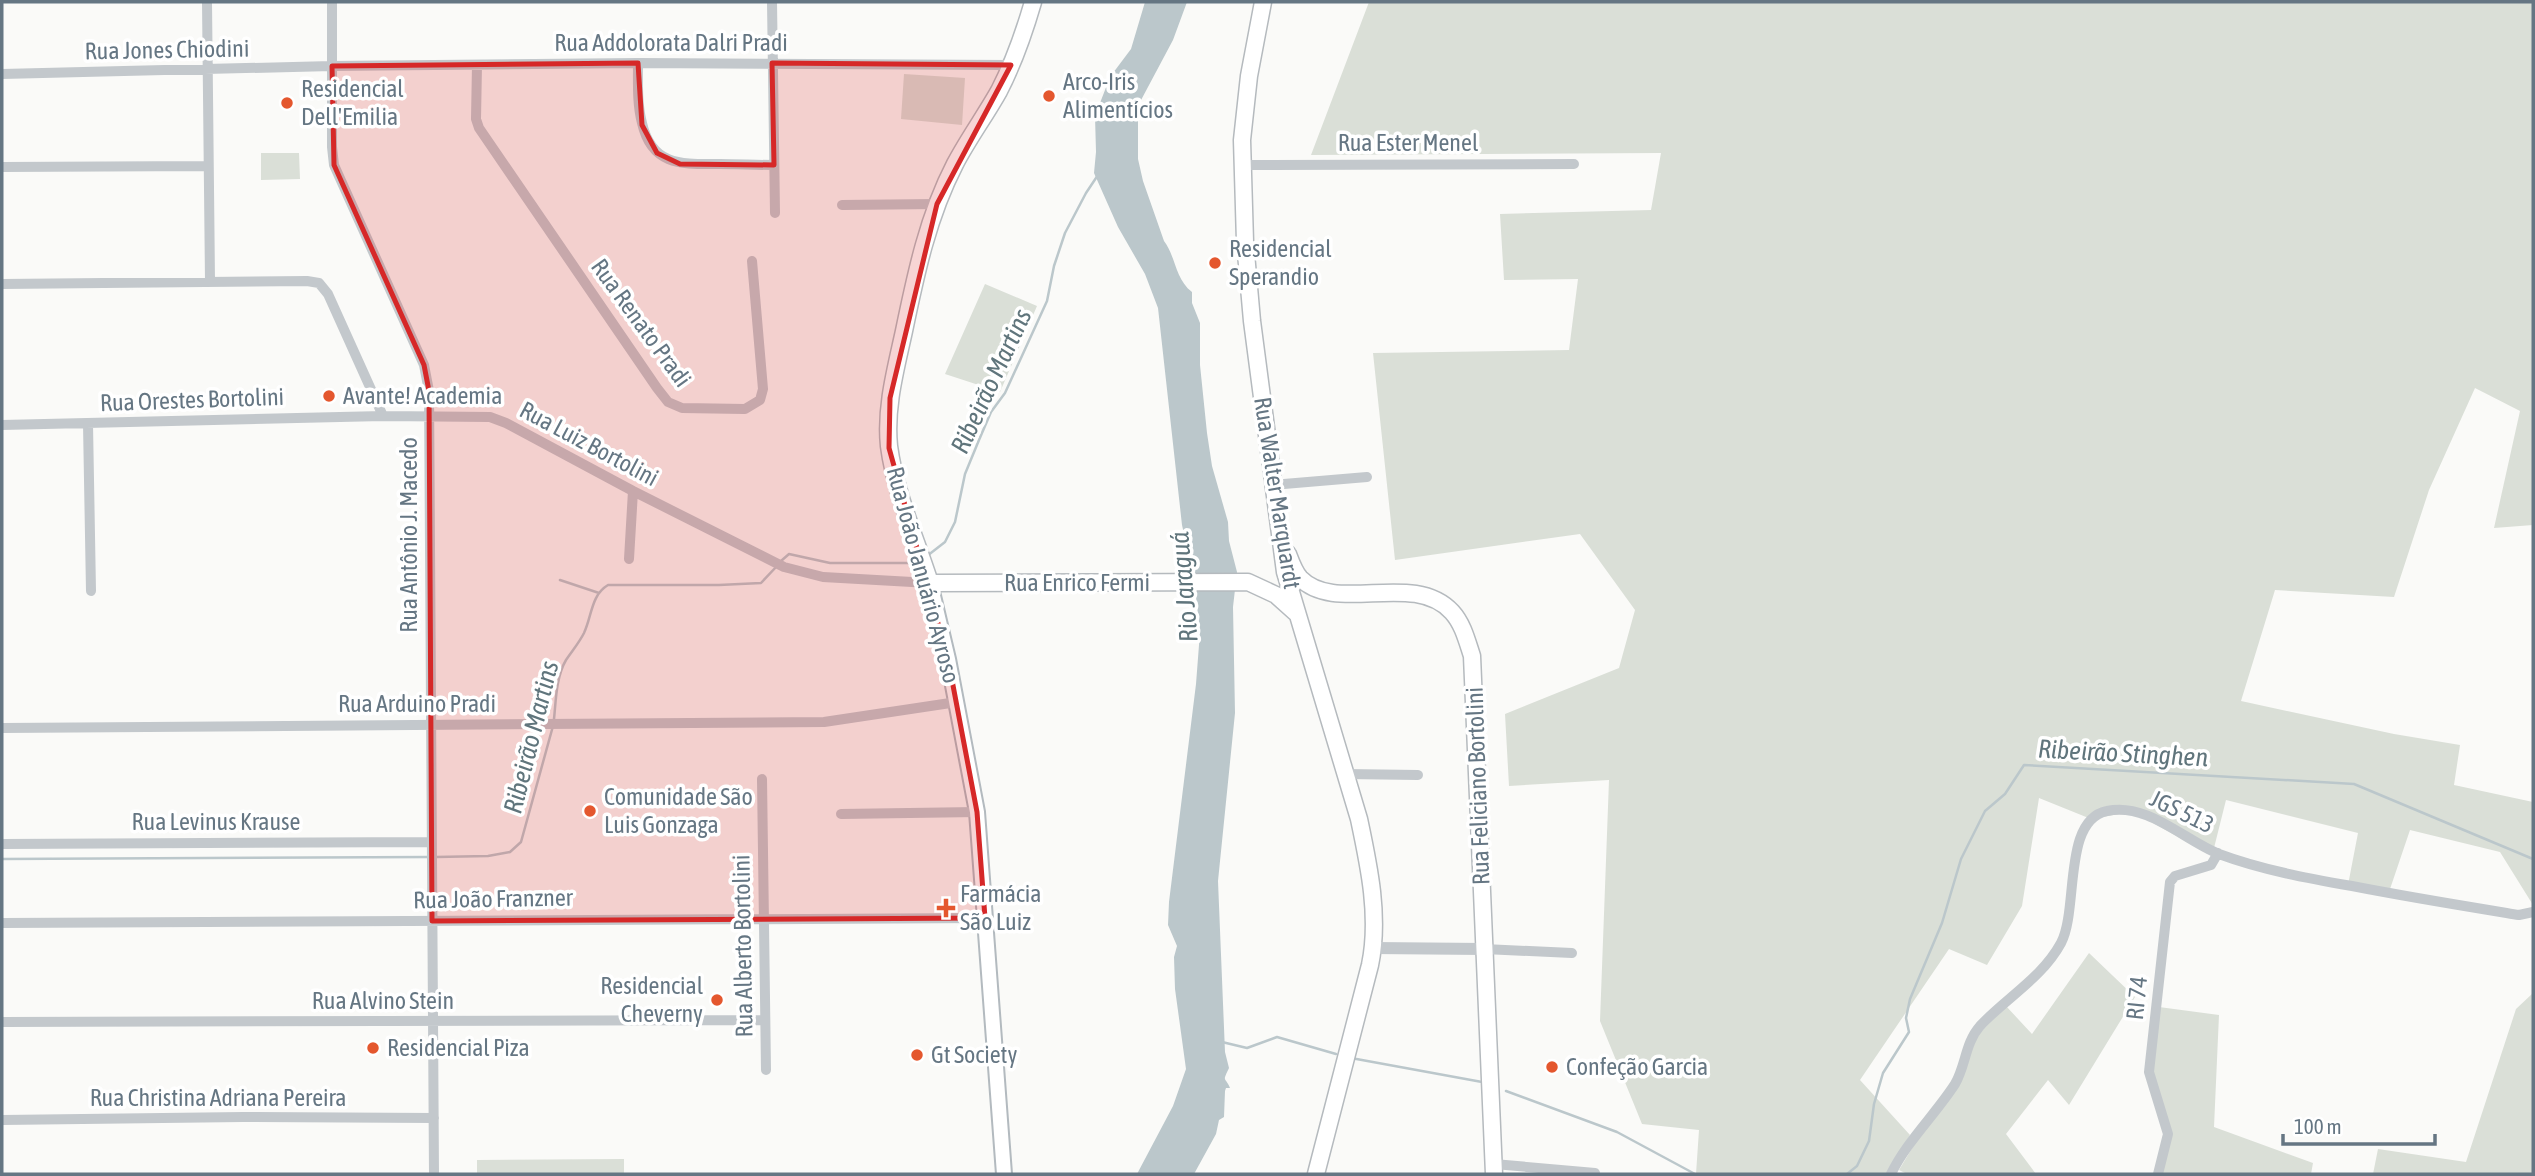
<svg xmlns="http://www.w3.org/2000/svg" width="2535" height="1176" viewBox="0 0 2535 1176" font-family="'Asap Condensed',sans-serif">
<rect width="100%" height="100%" fill="#fafaf8"/>
<!-- green -->
<path fill="#dadfd7" d="M1369 2H2533V525L2494 528 2520 411 2475 388 2429 490 2394 597 2275 590 2241 701 2394 734 2460 745 2454 785 2533 802V905L2500 852 2410 830 2389 892 2348 885 2358 833 2226 800 2212 856 2146 819 2125 813 2091 819 2039 798 2022 906 1987 965 1949 949 1860 1080 1910 1135 1886 1174H1696L1699 1130 1642 1124 1600 1021 1609 780 1509 786 1505 714 1619 668 1635 610 1580 534 1395 560 1373 353 1569 350 1578 279 1504 280 1500 214 1651 210 1661 153 1311 155Z
M904 74 965 78 962 125 901 119Z
M261 153H299L300 179 261 180Z
M985 284 1037 306 1000 392 945 374Z
M2089 953 2135 997 2069 1105 2048 1080 2006 1134 2036 1174H1907L1899 1170 1917 1140 1948 1101 1974 1039 2006 1006 2032 1034Z
M2533 993V1174H2373L2378 1149 2466 1162 2516 1009Z
M2159 1007 2219 1015 2214 1127 2313 1163 2311 1174H2162L2171 1133 2152 1073Z
M624 1159V1174H477V1160Z"/>
<!-- water -->
<path fill="#bbc7cb" d="M1145 2H1187L1173 40 1140 102 1138 111V159L1143 181 1164 241C1176 257 1175 279 1192 292V303L1200 323V365L1207 433 1212 466 1228 522 1229 541 1237 572 1233 607 1235 713 1218 881 1225 1052 1229 1068C1222 1083 1225 1076 1230 1088H1226L1225 1091 1224 1117 1219 1120 1216 1134 1194 1174H1137L1173 1106 1186 1069 1175 989 1174 957 1177 946 1168 925 1169 902 1196 684 1200 632 1194 579 1182 525 1158 308 1145 274 1118 227 1094 173 1096 152 1095 116 1110 77 1131 49Z"/>
<g fill="none" stroke-linecap="round" stroke-linejoin="round">
<!-- stream -->
<path stroke="#bbc7cb" stroke-width="2.5" d="M927 556 945 542 955 522 965 474 979 440 991 412 1005 393 1047 301 1054 266 1065 233 1086 193 1098 175
M781 561 789 554 830 563H908L917 559
M560 580 599 593
M554 719C556 700 556 677 566 660 572 651 579 643 584 633 592 616 591 595 608 585H719L761 583 777 566
M436 857 488 856 510 852 521 842 553 726
M2 859 429 857
M1222 1042 1247 1048 1277 1037 1336 1054
M1351 1058 1482 1082
M1506 1091 1617 1132 1695 1174
M1847 1174 1857 1166 1869 1141 1874 1104 1883 1073 1909 1032 1906 1018 1910 999 1942 923 1961 859 1985 811 2005 794 2024 765 2354 784 2533 859"/>
<defs>
<path id="secondary" d="M930 583 948 659 977 812 1004 1174"/>
<path id="primary" d="M1033 2C1024 33 1014 62 999 91 985 116 968 139 955 164 928 216 916 273 904 331 896 368 885 407 889 446 895 492 916 539 930 583L1248 582 1276 595 1296 613
M1263 2 1249 76 1242 140 1245 242 1252 321 1285 572 1359 819C1369 866 1380 917 1370 965L1316 1174
M1288 554C1291 562 1294 571 1300 578 1336 615 1413 570 1452 612 1463 624 1467 641 1472 656L1494 1174"/>
</defs>
<!-- secondary casing -->
<use href="#secondary" stroke="#b3babf" stroke-width="18"/>
<!-- primary casing -->
<use href="#primary" stroke="#b5babe" stroke-width="19"/>
<!-- minor -->
<path stroke="#c3c8cc" stroke-width="10" d="M207 2 210 281
M332 2V147L334 165 424 365 429 391 434 1174
M772 2 775 213
M638 63C638 83 637 104 642 123 652 167 683 164 720 164 738 164 756 165 774 165
M477 65 476 119 479 128 657 388 668 402 682 408 745 409 760 400 763 389 752 261
M2 74 332 66 638 63 1011 65
M1243 165 1574 164
M2 167 208 166
M842 205 937 204
M2 284 307 281 319 283 328 294 383 416 490 417 506 423 633 491 784 567 823 577 930 583
M88 424 91 591
M2 425 383 416
M1272 485 1367 477
M629 559 633 491
M2 728 824 722 957 702
M1346 774 1418 775
M762 779 766 1070
M841 814 977 812
M2 844 431 842
M2 923 985 918
M1484 949 1572 953
M2 1022 765 1020
M2 1120 243 1117 434 1118
M1494 1164 1595 1173
M1891 1174C1907 1141 1935 1115 1955 1084 1966 1065 1965 1043 1980 1026 2006 998 2042 978 2061 943 2079 909 2062 820 2107 811 2147 802 2184 840 2219 854 2262 870 2307 878 2352 886 2408 897 2464 906 2519 915L2533 912
M2158 1174 2168 1134 2149 1072 2170 882 2175 876 2211 865 2218 853"/>
<!-- tertiary -->
<path stroke="#c3c8cc" stroke-width="12" d="M1373 948 1484 949"/>
<!-- secondary -->
<use href="#secondary" stroke="#fff" stroke-width="14"/>
<!-- primary -->
<use href="#primary" stroke="#fff" stroke-width="16"/>
</g>
<!-- marked area -->
<path fill="#d62828" fill-opacity="0.2" stroke="#d62828" stroke-width="5" stroke-linejoin="round" d="M638 63 642 125 657 153 680 164 774 165 772 63 1011 65 937 204 890 398 889 448 948 659 977 812 985 918 432 921 429 391 424 365 334 165 332 66Z"/>
<!-- markers -->
<g fill="#e4572e" stroke="#fff" stroke-width="2.5">
<circle cx="1049" cy="96" r="7"/>
<circle cx="287" cy="103" r="7"/>
<circle cx="1215" cy="263" r="7"/>
<circle cx="329" cy="396" r="7"/>
<circle cx="590" cy="811" r="7"/>
<path d="M942.5 897.5h7v7h7v7h-7v7h-7v-7h-7v-7h7z"/>
<circle cx="717" cy="1000" r="7"/>
<circle cx="373" cy="1048" r="7"/>
<circle cx="917" cy="1055" r="7"/>
<circle cx="1552" cy="1067" r="7"/>
</g>
<g text-anchor="middle" stroke-width="7" stroke-linejoin="round" paint-order="stroke">
<!-- street labels -->
<g font-size="24" fill="#657683" stroke="#fff">
<text x="671" y="51">Rua Addolorata Dalri Pradi</text>
<text transform="translate(167 50) rotate(-1)" y="8">Rua Jones Chiodini</text>
<text x="1408" y="151">Rua Ester Menel</text>
<text transform="translate(641 323) rotate(54)" y="8">Rua Renato Pradi</text>
<text transform="translate(192 400) rotate(-2)" y="8">Rua Orestes Bortolini</text>
<text transform="translate(589 444) rotate(28)" y="8">Rua Luiz Bortolini</text>
<text transform="translate(1277 493) rotate(81)" y="8">Rua Walter Marquardt</text>
<text transform="translate(409 535) rotate(-90)" y="8">Rua Antônio J. Macedo</text>
<text transform="translate(923 575) rotate(75)" y="8">Rua João Januário Ayroso</text>
<text x="1077" y="591">Rua Enrico Fermi</text>
<text x="417" y="712">Rua Arduino Pradi</text>
<text transform="translate(1478 786) rotate(-92)" y="8">Rua Feliciano Bortolini</text>
<text transform="translate(2182 812) rotate(26)" y="8">JGS 513</text>
<text x="216" y="830">Rua Levinus Krause</text>
<text transform="translate(493 899) rotate(-1)" y="8">Rua João Franzner</text>
<text transform="translate(743 946) rotate(-91)" y="8">Rua Alberto Bortolini</text>
<text transform="translate(2137 998) rotate(-84)" y="8">RI 74</text>
<text x="383" y="1009">Rua Alvino Stein</text>
<text x="218" y="1106">Rua Christina Adriana Pereira</text>
</g>
<!-- poi labels -->
<g font-size="24" fill="#657683" stroke="#fff" text-anchor="start">
<text x="1063" y="90">Arco-Iris<tspan x="1063" dy="28">Alimentícios</tspan></text>
<text x="301" y="97">Residencial<tspan x="301" dy="28">Dell'Emilia</tspan></text>
<text x="1229" y="257">Residencial<tspan x="1229" dy="28">Sperandio</tspan></text>
<text x="343" y="404">Avante! Academia</text>
<text x="604" y="805">Comunidade São<tspan x="604" dy="28">Luis Gonzaga</tspan></text>
<text x="960" y="902">Farmácia<tspan x="960" dy="28">São Luiz</tspan></text>
<text x="703" y="994" text-anchor="end">Residencial<tspan x="703" dy="28">Cheverny</tspan></text>
<text x="387" y="1056">Residencial Piza</text>
<text x="931" y="1063">Gt Society</text>
<text x="1566" y="1075">Confeção Garcia</text>
</g>
<!-- water labels -->
<g font-size="26" font-style="italic" fill="#60757c" stroke="#fff">
<text transform="translate(991 381) rotate(-65)" y="9">Ribeirão Martins</text>
<text transform="translate(1184 587) rotate(-95)" y="9">Rio Jaraguá</text>
<text transform="translate(531 737) rotate(-76)" y="9">Ribeirão Martins</text>
<text transform="translate(2123 753) rotate(3)" y="9">Ribeirão Stinghen</text>
</g>
</g>
<!-- border -->
<rect width="2535" height="1176" fill="none" stroke="#657683" stroke-width="7"/>
<!-- scale -->
<path d="M2283 1134v10h152v-10" fill="none" stroke="#657683" stroke-width="3.5"/>
<text x="2294" y="1134" font-size="21" fill="#657683" stroke="#ffffff" stroke-width="5" paint-order="stroke">100 m</text>
</svg>
